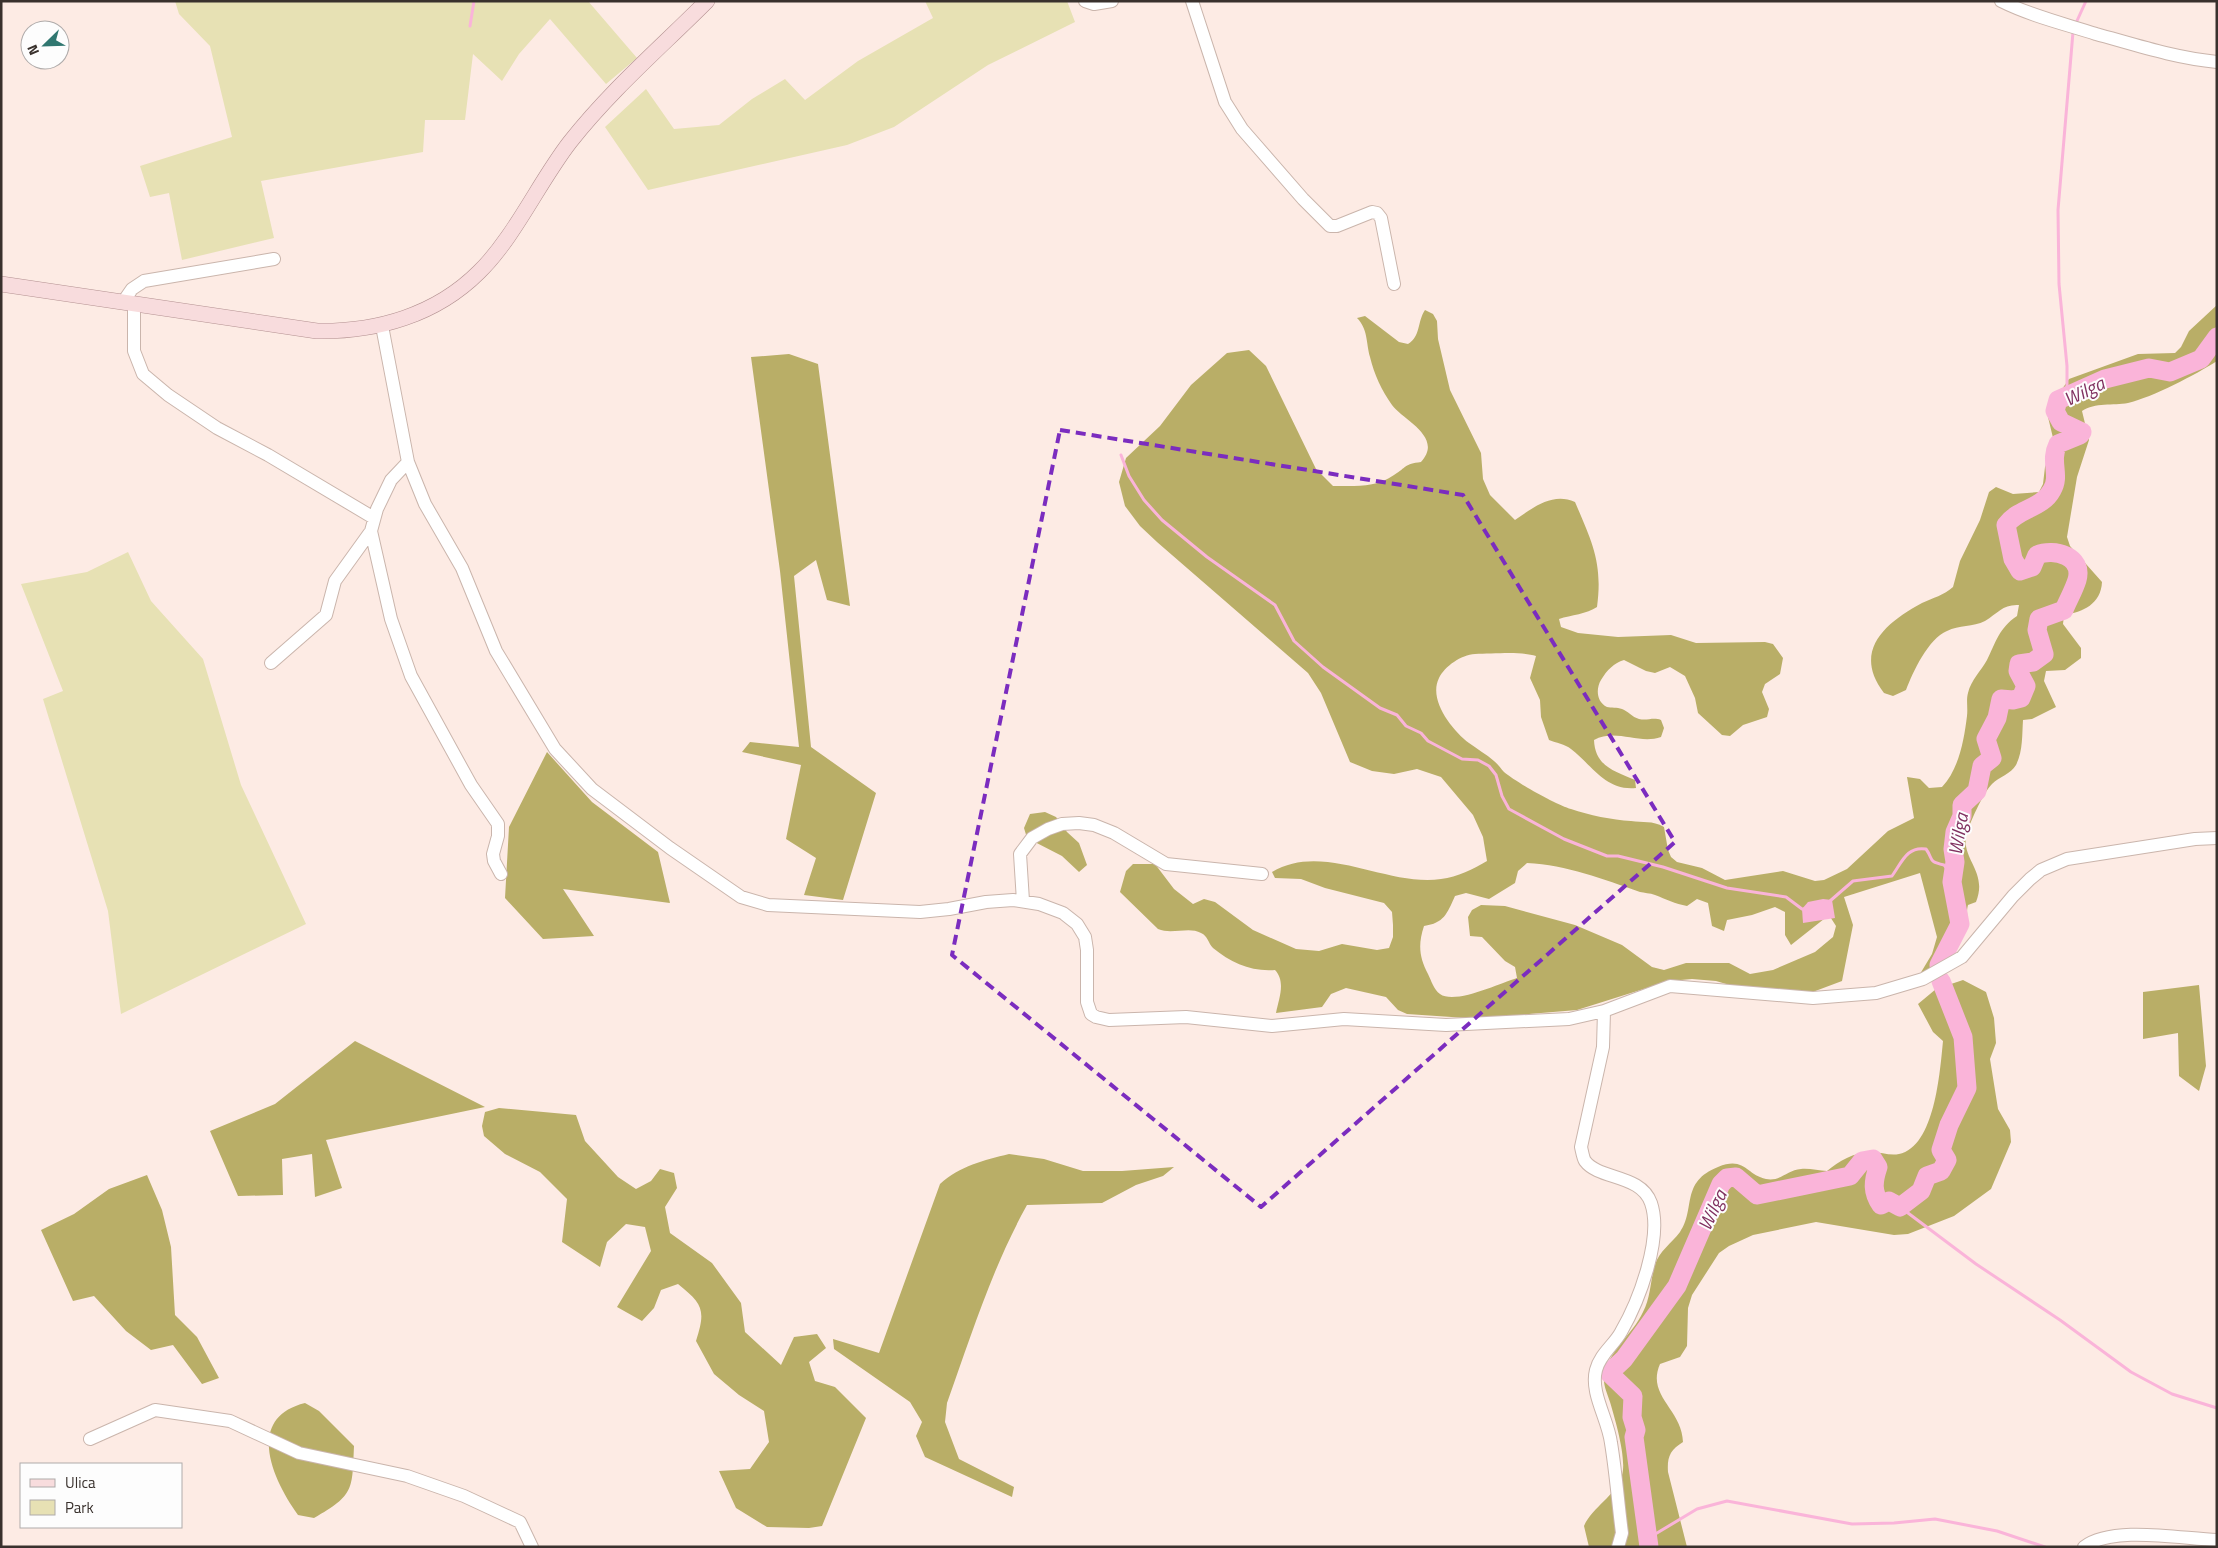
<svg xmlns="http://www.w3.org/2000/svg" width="2218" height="1548" viewBox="0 0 2218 1548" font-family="'Titillium Web',sans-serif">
<rect width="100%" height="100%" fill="#fdebe4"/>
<!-- green -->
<path fill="#e7e1b4" d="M175 1H588L637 58 606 84 550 19 519 54 502 81 473 54 465 120H425L423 152 261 181 274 238 182 260 169 193 150 197 140 166 232 137 210 46 179 14Z
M925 1H1067L1075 22 988 65 894 127 847 145 648 190 605 127 646 89 674 129 719 125 752 99 785 79 805 100 858 61 933 18Z
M128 552 151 601 203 659 241 785 306 924 121 1014 108 911 43 699 63 691 21 584 87 572Z"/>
<!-- forest -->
<path fill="#b9ae67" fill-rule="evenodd" d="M2217 305V361C2195 375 2153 397 2128 403 2113 406 2095 402 2082 411L2089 440 2077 477 2067 537 2070 546 2102 582C2101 604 2083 612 2064 615L2063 624 2081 648V658L2065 670 2046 671 2044 681 2056 707 2032 719 2023 720C2022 735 2023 751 2016 765 2011 774 1999 777 1992 784 1983 793 1969 824 1966 836 1962 860 1988 872 1976 902L1968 905C1966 912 1968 917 1967 924 1964 948 1939 963 1920 974L1932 954 1937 937 1920 873 1844 897 1853 925 1842 981 1810 993 1750 991 1716 981 1692 979 1669 981 1577 1010 1529 1014 1496 1020 1407 1014 1398 1010 1386 997 1346 988 1331 994 1322 1007 1276 1013C1279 998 1286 982 1275 970 1252 972 1231 963 1213 948 1208 943 1208 936 1201 933 1189 926 1172 935 1158 929L1120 892 1126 871 1133 864H1155L1174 889 1193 904 1204 899 1215 902 1253 930 1296 949 1319 951 1342 944 1377 950 1389 948 1393 937V925L1392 912 1384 903 1325 888 1301 879 1275 878 1272 872C1323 841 1387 887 1441 879 1458 877 1473 869 1487 861L1483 837 1473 815 1441 777 1417 769 1394 774 1372 771 1350 762 1321 693 1308 673 1157 542 1140 526 1125 506 1119 482 1126 458 1160 426 1191 385 1227 353 1249 350 1266 366 1316 469 1333 486C1354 486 1376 488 1394 475 1407 467 1404 464 1421 462 1444 437 1403 420 1392 405 1382 391 1374 374 1370 357 1366 342 1368 329 1357 318L1365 316 1399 342 1408 344C1421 336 1417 322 1425 310L1433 314 1437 321 1438 339 1450 390 1481 453 1483 479 1490 495 1515 520C1533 508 1552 492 1575 502 1592 542 1603 563 1597 607 1587 614 1571 615 1559 619L1561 627 1578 633 1618 637 1671 635 1696 643 1765 642 1773 644 1783 658 1780 674 1765 684 1762 692 1769 709 1767 717 1743 725 1730 736 1722 735 1698 713 1695 698 1685 676 1670 667 1655 673 1646 671 1624 660C1614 663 1607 670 1601 680 1596 688 1596 702 1607 707 1611 708 1617 707 1622 709 1628 711 1632 717 1639 719 1647 721 1653 717 1661 720L1664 728 1661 737C1639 745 1616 728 1594 740 1595 766 1614 771 1635 780L1636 788C1605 791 1592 765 1571 749 1565 744 1556 743 1549 740L1541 717 1540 700 1530 678 1536 656C1521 651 1492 654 1475 654 1461 655 1445 666 1439 678 1428 700 1452 730 1469 743 1477 749 1486 754 1494 761 1498 764 1501 769 1504 772 1516 782 1556 805 1571 809 1589 815 1612 820 1631 821 1643 823 1652 820 1664 827L1668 850 1671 857 1677 862 1702 868 1725 880 1783 871 1815 881 1824 880 1847 869 1888 831 1914 818 1907 777 1920 779 1929 788 1942 787C1959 769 1964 740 1967 716 1968 708 1966 700 1968 693 1971 680 1981 671 1987 660 1996 642 1999 628 2017 616L2019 605C2003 604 1998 613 1985 621 1973 627 1959 625 1947 631 1928 639 1913 672 1906 690L1893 696 1884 693C1852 651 1885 623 1922 603 1933 598 1944 595 1953 587L1960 561 1980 520 1989 492 1996 487 2013 494 2039 492 2043 484 2045 467 2054 442 2048 417 2049 408 2069 379 2138 354 2175 353 2181 347 2189 331ZM1527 863C1567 865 1603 879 1640 892 1644 893 1650 893 1655 895 1666 899 1675 904 1687 906L1697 899 1708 903 1712 926 1724 931 1727 920 1752 915 1775 907 1785 912V935L1791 945 1829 915 1836 926 1833 937 1815 952 1773 970 1750 974 1729 963H1686L1664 970 1652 967 1622 945 1575 925 1505 906 1481 905 1472 910 1468 917 1470 936 1482 937 1505 961 1515 967 1517 978C1500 983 1455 1005 1440 994 1434 990 1431 980 1428 974 1419 957 1418 944 1424 926 1444 923 1447 914 1455 896L1466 893 1489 899 1515 883 1518 871Z
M789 354 818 364 850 606 827 600 816 560 794 576 811 747 876 793 843 900 804 895 816 858 786 839 801 765 742 752 750 742 799 747 780 571 751 357Z
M547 752 592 802 658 852 670 903 563 889 594 936 543 939 505 898 509 827Z
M1045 812 1056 817 1067 832 1079 843 1087 865 1079 872 1062 856 1027 838 1024 828 1030 814Z
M1963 980 1986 992 1994 1018 1996 1043 1990 1059 1998 1109 2010 1130 2011 1142 1991 1189 1954 1216 1908 1234 1894 1235 1816 1222 1753 1235 1729 1246 1719 1253 1692 1295 1688 1308 1687 1346 1680 1357 1660 1364C1646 1396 1682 1409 1683 1442 1670 1450 1667 1457 1668 1472L1687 1547H1589L1584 1526C1593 1506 1615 1497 1622 1475 1627 1459 1615 1419 1610 1402 1607 1393 1603 1385 1604 1376 1608 1351 1633 1334 1643 1312 1651 1297 1650 1281 1655 1265 1659 1251 1672 1243 1680 1232 1696 1209 1680 1182 1718 1167 1745 1156 1746 1175 1766 1179 1780 1182 1787 1170 1801 1169 1809 1168 1819 1171 1827 1171 1839 1161 1856 1151 1872 1152 1881 1152 1890 1156 1899 1154 1935 1147 1940 1071 1943 1041L1933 1032 1918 1004 1936 989Z
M2199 985 2206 1066 2199 1091 2179 1076 2178 1033 2143 1039V992Z
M355 1041 485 1107 326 1140 342 1188 315 1197 312 1154 282 1159 283 1195 238 1196 210 1131 275 1104Z
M499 1108 576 1115 585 1141 618 1177 636 1189 651 1181 660 1169 674 1173 677 1188 665 1207 670 1233 712 1263 741 1303 745 1332 781 1365 794 1337 817 1334 826 1348 809 1362 815 1381 835 1387 866 1418 822 1526 809 1528 767 1527 736 1508 719 1471 750 1469 769 1442 764 1411 739 1395 714 1374 696 1341C706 1310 703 1304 678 1284L661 1290 654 1308 642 1321 617 1307 651 1251 645 1227 626 1224 607 1242 600 1267 562 1242 567 1199 540 1172 505 1154 484 1136 482 1126 485 1112Z
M1009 1154 1044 1159 1083 1171H1122L1174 1167 1163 1176 1136 1185 1102 1203 1027 1205C992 1268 971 1336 947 1403L945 1422 959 1459 1014 1487 1012 1497 925 1457 916 1436 922 1422 910 1402 834 1349 833 1339 879 1353 940 1184C960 1166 984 1160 1009 1154Z
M147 1175 162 1210 171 1247 175 1315 197 1337 219 1378 202 1384 173 1345 151 1350 126 1331 94 1296 73 1301 41 1230 74 1214 109 1189Z
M305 1403 319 1411 354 1446C352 1489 355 1495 314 1518L298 1515C272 1479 245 1418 305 1403Z"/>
<!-- water -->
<path fill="#fab4d9" d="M1823 899 1832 900 1835 918 1803 923 1802 909 1808 902Z"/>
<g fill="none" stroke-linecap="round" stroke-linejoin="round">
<!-- stream -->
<path stroke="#fab4d9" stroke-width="3" d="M2076 23 2086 1
M470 26 474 1
M2067 394V366L2059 284 2058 210 2073 32
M1121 455 1129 476 1144 500 1162 520 1207 557 1275 605 1294 641 1323 667 1380 708 1397 715 1406 726 1421 733 1428 741 1462 759 1478 760 1489 766 1496 775 1502 796 1509 809 1564 839 1607 856H1618L1663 867 1727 888 1786 897 1802 909H1806
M1830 901 1853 881 1892 876C1902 862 1907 846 1926 849 1934 860 1927 861 1944 865L1952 875
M1900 1207 1976 1264 2060 1320 2131 1372 2172 1394 2217 1408
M1647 1539 1697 1509 1727 1501 1852 1524 1894 1523 1935 1519 1997 1531 2045 1547"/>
<!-- river -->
<path stroke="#fab4d9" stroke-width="19" d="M1939 965 1960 924 1952 882 1955 862 1953 849 1955 832 1962 816V805L1977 791 1982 766 1992 758 1986 739 1997 718 2001 699 2013 700 2021 698 2026 686 2018 671 2019 664 2033 662 2044 654 2037 630 2039 619 2064 610C2068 600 2074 590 2077 580 2084 556 2054 548 2037 555L2032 567 2020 571 2013 559 2006 525C2018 508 2042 509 2052 490 2061 475 2049 462 2058 444L2080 435 2082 432 2061 422 2055 411 2058 400 2105 379 2149 368 2170 372 2201 359 2217 337
M1649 1547 1634 1437 1636 1430 1632 1417 1633 1396 1609 1373 1624 1359 1677 1286 1721 1184 1727 1178 1736 1177 1757 1195 1850 1176 1862 1161 1873 1159 1878 1167C1873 1182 1872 1192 1881 1205L1889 1201 1900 1207 1921 1191 1927 1176 1941 1171 1947 1160 1941 1150 1949 1125 1967 1088 1963 1037 1941 981"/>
<defs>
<path id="minor" d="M1085 1 1094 4 1112 1
M1192 1 1225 102 1232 113 1242 129 1303 199 1330 226H1337L1372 212 1377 213 1381 218 1394 284
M2001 1C2031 16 2065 24 2096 34 2136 45 2175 58 2217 62
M123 302 132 289 144 281 274 259
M134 304V351L143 374 168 395 217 428 268 455 374 518
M382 326 408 462 425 504 462 568 496 651 555 749 592 789 670 848 741 897 768 905 920 912 949 909 986 902 1013 900 1039 904 1063 913 1077 924 1085 937 1087 950V1002L1091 1014 1096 1017 1109 1020 1186 1017 1272 1026 1344 1019 1446 1025 1569 1019 1604 1011 1670 986 1813 998 1876 993 1923 979 1962 957 2013 896 2030 879 2041 870 2067 859 2195 839 2217 838
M408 462 391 480 377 509 371 531 391 619 411 676 471 785 498 824V836L493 854 494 861 501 874
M271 663 326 615 335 581 371 531
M1023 901 1020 854 1032 838 1048 829 1062 824 1079 823 1094 825 1114 833 1166 864 1262 874
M1604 1011 1603 1047 1581 1147C1582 1151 1583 1158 1585 1161 1599 1180 1641 1174 1651 1203 1663 1238 1639 1301 1621 1332 1614 1345 1600 1354 1596 1370 1590 1393 1608 1419 1611 1443 1616 1473 1618 1503 1622 1533L1618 1547
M90 1439 155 1410 230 1421 299 1453 407 1476 464 1496 520 1522 532 1547
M2084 1547C2113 1525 2182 1539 2217 1540"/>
<path id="major" d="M1 284 317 331C377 332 436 315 479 272 514 238 539 182 570 142 611 90 660 48 707 1"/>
</defs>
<!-- minor casing -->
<use href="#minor" stroke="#cab5ac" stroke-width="14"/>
<!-- major casing -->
<use href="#major" stroke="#b39191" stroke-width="16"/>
<!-- minor -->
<use href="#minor" stroke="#fff" stroke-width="12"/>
<!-- major -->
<use href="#major" stroke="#f8dcdd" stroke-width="15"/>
</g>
<!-- marked area -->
<path fill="none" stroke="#7b2cbf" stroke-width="4" stroke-dasharray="10 6" stroke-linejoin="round" d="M1060 430 1463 495 1675 842 1261 1207 952 955Z"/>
<g text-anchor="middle" stroke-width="4" stroke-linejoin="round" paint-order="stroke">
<!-- water labels -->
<g font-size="19" font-style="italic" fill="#803160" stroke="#fdfdfd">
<text transform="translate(2084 391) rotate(-26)" y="7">Wilga</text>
<text transform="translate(1958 834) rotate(-81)" y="7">Wilga</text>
<text transform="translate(1712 1210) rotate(-65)" y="7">Wilga</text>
</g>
</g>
<!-- border -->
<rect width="2218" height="1548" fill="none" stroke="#39312d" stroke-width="5"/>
<!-- legend -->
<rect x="20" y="1463" width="162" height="65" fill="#fdfdfd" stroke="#afabaa"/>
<rect x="30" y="1479" width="25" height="8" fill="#f8dcdd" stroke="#afabaa"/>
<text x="65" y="1488" font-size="15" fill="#39312d">Ulica</text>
<rect x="30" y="1500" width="25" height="15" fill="#e7e1b4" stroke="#afabaa"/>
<text x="65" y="1513" font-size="15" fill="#39312d">Park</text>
<!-- north arrow -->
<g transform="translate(45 45) rotate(247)"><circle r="24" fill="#fdfdfd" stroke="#afabaa"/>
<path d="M0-4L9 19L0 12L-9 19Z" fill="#307770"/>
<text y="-8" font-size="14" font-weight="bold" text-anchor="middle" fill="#39312d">N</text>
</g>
</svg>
